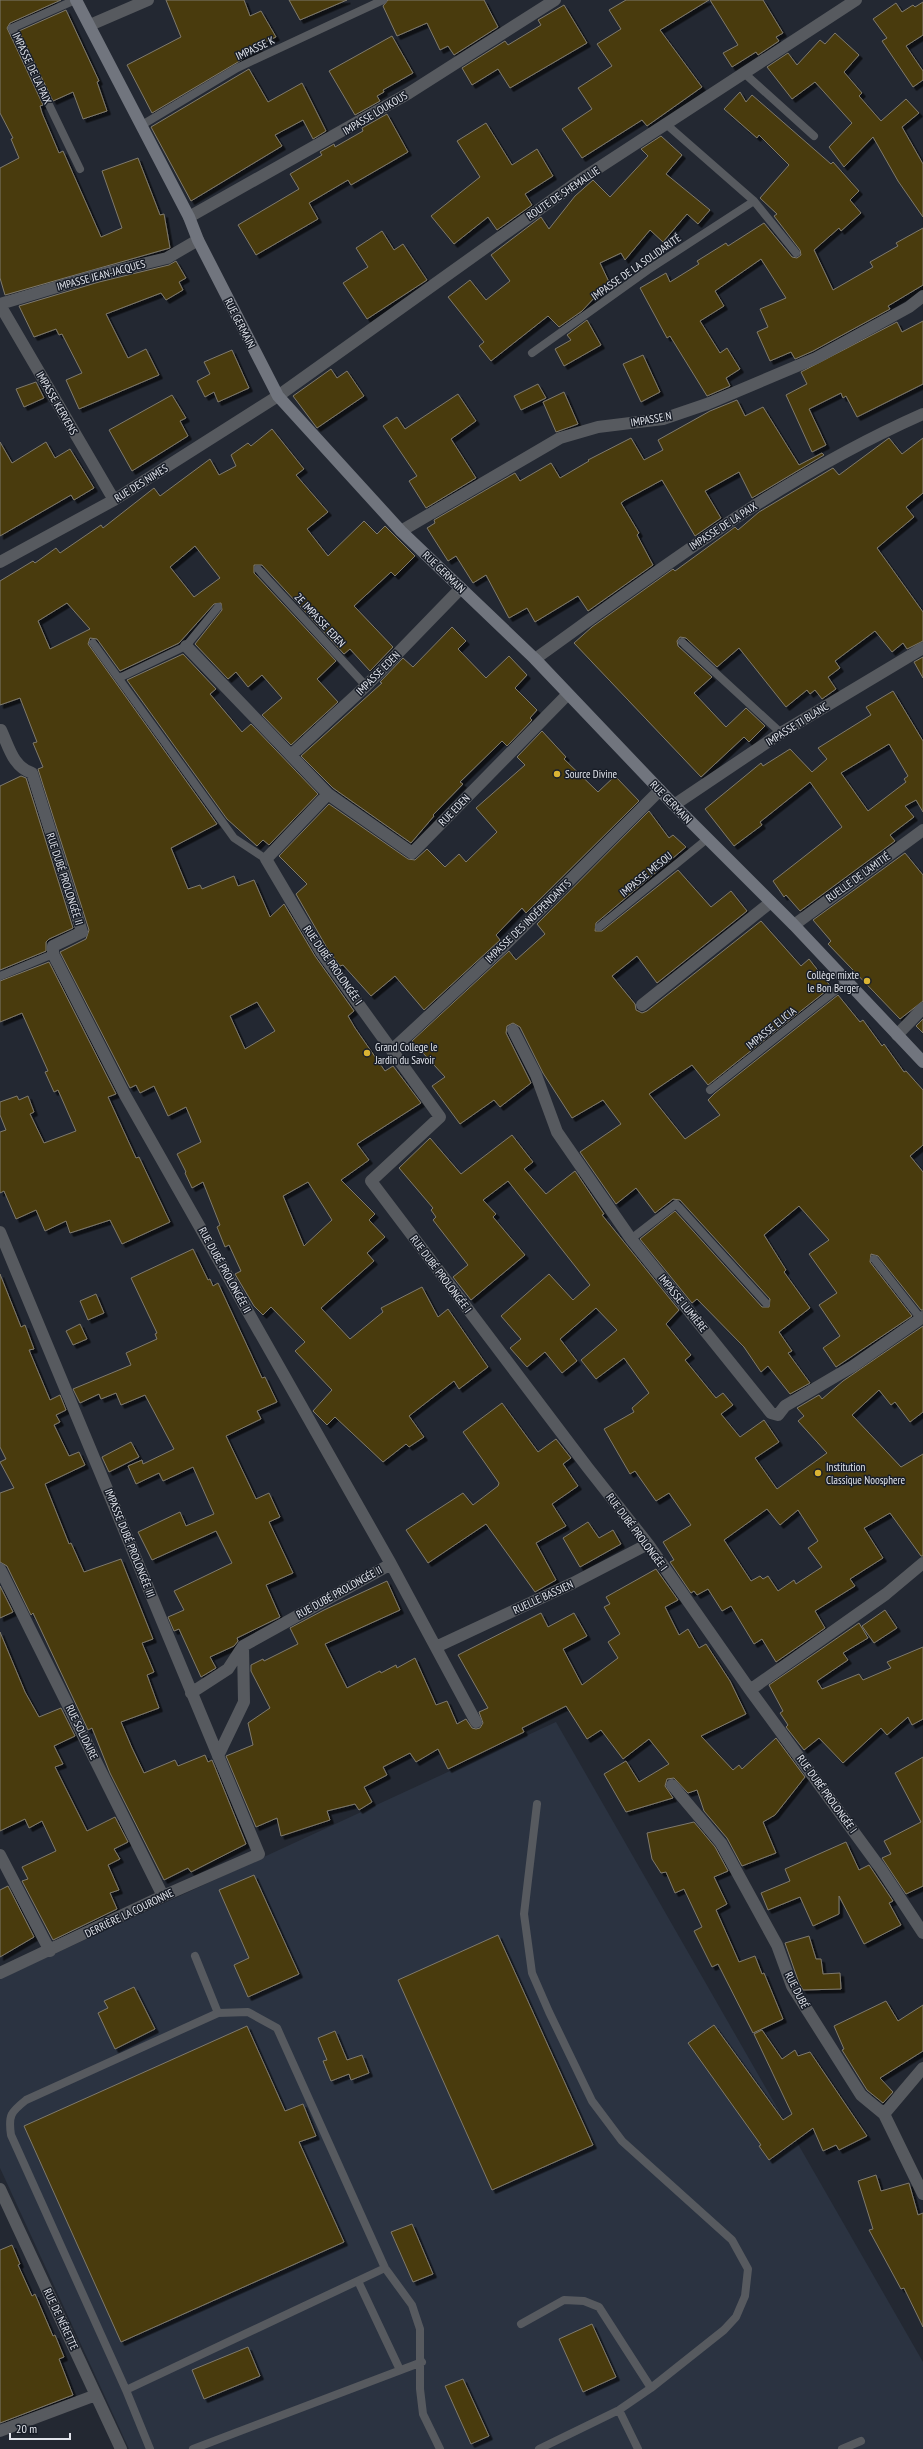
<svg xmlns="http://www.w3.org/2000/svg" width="923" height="2449" viewBox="0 0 923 2449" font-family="'PT Sans Narrow',sans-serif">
<defs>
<filter id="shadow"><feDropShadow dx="3.5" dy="3.5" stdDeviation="0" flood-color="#0009"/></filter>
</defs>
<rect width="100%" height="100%" fill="#232832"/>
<!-- built -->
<path fill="#2b3341" d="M556 1722 923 2362V2449H129L0 2168V1979Z"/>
<!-- building -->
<path fill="#493a0c" stroke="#7f7a6d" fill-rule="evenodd" filter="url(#shadow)" d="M0 0H61L10 23 7 28 43 105 40 106 42 113 59 153 63 151 101 237 122 228 102 171 138 158 160 215 164 214 170 248 5 295 0 278V168L19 158 11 139 13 138 0 113Z
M166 0H244L250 16 261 11 276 37 258 45 259 48 242 56 243 59 152 113 127 65 181 37Z
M289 0H347L300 20Z
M388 0H484L498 27 454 55 448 46 440 50 427 23 397 36 383 6Z
M626 0H709L660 30 702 87 647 126 642 120 582 158 562 129 592 109 578 88 612 66 597 44 621 29 609 10Z
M710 0H763L783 33 776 37 779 41 758 55 756 52 732 67 723 53 738 45Z
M923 2V35L906 46 923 71V80L913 87 882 41 887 38 873 19 896 3 902 12 913 5 915 7Z
M564 5 587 43 510 88 498 69 472 85 462 68 505 41 508 45 541 25 538 20Z
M66 10 99 81 97 82 107 111 83 119 73 92 53 101 19 31Z
M835 33 859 55 844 72 862 93 859 96 881 121 906 99 919 113 902 127 923 164V217L898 181 873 137 844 167 829 147 852 123 815 82 792 99 767 67 788 53 797 65 820 40 825 44Z
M392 36 413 73 383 90 384 92 377 96 380 101 355 115 329 71Z
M249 69 268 102 302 83 326 131 313 139 303 120 275 135 282 146 191 201 151 127Z
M740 92 746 102 752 95 831 164 833 162 859 191 850 200 861 213 841 231 839 228 814 250 833 290 873 267 870 262 898 246 896 243 923 228V285L888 306 890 309 813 351 795 359 791 352 770 361 757 332 768 327 760 309 786 298 761 259 715 291 724 306 700 321 720 353 727 348 740 369 726 378 730 386 707 396 670 336 667 338 640 288 666 273 670 282 699 264 697 261 726 243 728 246 764 223 792 257 797 258 801 255 800 250 774 216 777 214 760 198 789 165 759 135 757 138 724 109Z
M387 114 408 152 351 185 348 180 309 203 318 219 256 255 238 225 299 189 290 174 322 155 320 152 334 144 335 147 363 131 362 128Z
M486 123 512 165 537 149 553 176 525 194 532 205 497 230 488 217 454 244 431 216 480 177 457 141Z
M661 136 682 155 666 174 710 210 698 224 687 214 663 242 650 230 625 260 621 253 600 263 609 282 582 311 559 327 548 316 491 361 479 346 484 342 448 297 470 280 486 300 510 281 491 255 541 217 549 229 575 196 593 180 610 197 648 156 641 149Z
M382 231 394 250 403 244 427 280 367 319 343 283 368 267 356 248Z
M176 261 186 278 179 282 183 290 166 300 161 293 106 314 128 358 146 349 159 375 79 409 66 380 82 373 62 334 59 335 56 329 34 337 19 306 99 282 169 265Z
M587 320 601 345 564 366 555 349 571 340 567 335Z
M923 321V384L857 417 846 396 843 398 841 393 809 409 826 445 812 452 786 395 807 384 801 372 897 322 902 332Z
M232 350 249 388 218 402 214 392 205 397 197 381 210 374 204 362Z
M643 355 660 392 641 402 623 364Z
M331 369 337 378 347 371 364 396 317 428 293 396Z
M36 382 44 398 24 407 16 389Z
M538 384 546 398 521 410 514 396Z
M564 392 578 424 556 432 543 402Z
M458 394 476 421 451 439 476 478 426 508 409 481 417 476 383 426 397 417 405 429Z
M172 395 186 418 180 421 188 436 132 471 109 430Z
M737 400 745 416 763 407 799 465 822 453 824 455 752 498 739 472 705 491 721 518 695 536 662 480 625 500 621 503 639 533 637 535 653 565 588 611 578 596 535 622 527 608 509 618 486 575 473 583 456 556 448 561 427 528 435 523 434 520 515 473 520 481 551 463 560 478 589 461 588 460 631 438 644 460 663 450 658 440 710 411Z
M272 429 304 469 296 475 328 512 307 529 328 556 364 521 377 534 385 526 415 556 395 576 391 572 354 606 393 647 370 671 350 649 344 654 262 565H254V573L336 661 317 679 338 702 291 745 262 715 282 698 262 675 248 687 236 672 228 679 195 644 222 610 221 603 214 604 179 643 120 671 97 639 90 638 88 644 217 824 171 848 188 889 200 885 202 889 234 876 238 886 254 880 270 917 284 904 315 956 354 1011 348 1016 355 1028 385 1071 393 1066 421 1103 357 1144 369 1160 341 1180 375 1214 369 1220 385 1237 367 1253 374 1261 321 1308 350 1339 383 1312 381 1308 422 1287 438 1317 448 1309 488 1367 459 1389 454 1381 409 1416 424 1437 409 1447 406 1444 383 1462 335 1417 327 1425 313 1411 332 1390 295 1351 305 1342 271 1307 263 1315 254 1306 235 1274 241 1271 229 1245 225 1247 217 1227 220 1225 203 1182 192 1188 185 1173 186 1172 177 1154 201 1142 186 1107 168 1116 154 1086 140 1093 136 1085 130 1088 60 952 86 939 89 930 38 769 43 767 33 743 37 742 20 698 0 705V581L33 561 35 563 56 548 60 553 101 525 103 528 154 488 160 496 210 459 219 475 236 466 231 455 248 443 251 446ZM195 546 220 578 194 597 170 567ZM67 603 90 629 50 649 38 621ZM257 1002 275 1031 245 1049 230 1016ZM308 1182 332 1220 304 1246 283 1196Z
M889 438 902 454 923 438V493L906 507 914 517 877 548 923 612V641L907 649 903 643 892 652 875 631 835 661 840 668 828 677 836 689 822 699 815 690 810 694 807 690 786 707 739 648 717 667 686 638 680 637 677 641 678 646 712 677 694 693 726 727 746 708 765 726 749 742 744 737 701 777 574 643 592 627 673 569 675 571 727 533 735 527 738 530 759 512 833 468 839 475Z
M0 442 12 463 46 442 55 458 70 449 94 488 74 500 71 495 0 536Z
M452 627 466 641 458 649 486 678 509 656 527 675 515 688 537 710 530 718 532 720 507 746 502 741 460 782 463 784 433 815 434 816 411 843 333 788 301 756 382 683 380 682 403 658 413 667Z
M183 654 216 689 210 694 242 732 251 724 318 794 269 845 263 840 257 846 227 819 127 680Z
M923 657V678L914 662Z
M893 691 923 741V812L916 800 905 806 914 817 890 835 895 841 800 911 786 895 784 897 773 881 842 827 810 782 760 822 762 825 734 846 705 809 761 763 763 766 790 749 812 772 827 759 818 748 871 715 866 707ZM889 744 908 776 904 779 906 782 868 811 841 773Z
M542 731 566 757 564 759 598 792 615 776 639 801 526 913 522 908 496 935 500 940 424 1010 395 976 371 996 343 965 340 966 327 948 296 894 307 884 279 856 329 804 408 859 415 860 427 849 445 867 459 854 466 862 497 832 476 808 525 765 517 757Z
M21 776 26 778 73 928 49 939 46 942V951L0 970V786Z
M649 811 669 838 673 835 686 847 596 923 595 931H602L678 870 711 907 731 891 747 911 657 983 637 956 612 976 635 1004 636 1010 642 1013 647 1011 761 921 801 966 809 959 831 987 708 1085 692 1065 649 1094 685 1139 720 1115 708 1100 715 1093 838 995 860 1022 863 1020 882 1046 884 1044 904 1072 906 1071 923 1090V1145L910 1156 923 1172V1310H921L878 1256 871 1254 870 1262 912 1316 836 1367 823 1348 840 1336 819 1305 837 1293 809 1254 829 1240 799 1206 764 1235 786 1270 784 1272 810 1308 779 1332 792 1351 788 1353 810 1383 790 1394 768 1366 761 1372 744 1347 697 1299 692 1303 640 1239 675 1211 762 1307H769L770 1299 680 1200 673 1199 655 1213 636 1188 616 1204 580 1152 621 1124 603 1100 572 1118 543 1073 520 1027 513 1023 507 1026 506 1033 531 1083 500 1107 494 1100 460 1124 432 1086 445 1077 412 1041 509 951 516 960 545 934 537 924Z
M905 853 923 875V1001L900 1019 828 944 831 941 813 920Z
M49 962 116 1094 108 1097 136 1158 139 1157 170 1222 122 1244 110 1220 70 1233 66 1221 45 1231 36 1210 16 1219 4 1191 0 1193V1132L6 1130 0 1115V1102L17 1096 19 1100 28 1096 34 1112 30 1114 44 1143 76 1131 58 1090 54 1092 45 1072 48 1071 22 1013 0 1022V981Z
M923 1019V1033L916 1026Z
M512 1135 533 1162 524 1169 546 1194 575 1171 604 1214 602 1215 679 1310 666 1324 691 1355 685 1360 716 1398 723 1393 733 1405 721 1414 740 1437 764 1420 779 1442 755 1458 777 1489 827 1453 798 1421 804 1416 797 1408 819 1395 822 1399 843 1381 923 1326V1412L910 1422 895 1402 891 1405 879 1390 852 1415 901 1467 923 1454V1556H921L890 1513 864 1528 883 1558 850 1579 855 1586 815 1611 825 1628 776 1662 762 1639 754 1644 731 1606 722 1611 708 1589 697 1595 694 1591 691 1593 670 1562 674 1560 663 1542 691 1525 669 1493 656 1501 635 1471 630 1474 604 1429 634 1412 632 1408 649 1393 624 1358 596 1379 581 1360 617 1330 596 1308 560 1339 577 1361 562 1373 545 1352 527 1367 510 1348 521 1339 501 1316 549 1274 573 1300 590 1285 508 1181 483 1200 496 1214 493 1217 525 1255 471 1300 453 1277 468 1265 433 1220 436 1217 431 1210 433 1208 399 1168 430 1138 461 1174ZM767 1509 780 1525 798 1510 818 1541 808 1548 822 1567 796 1584 794 1580 778 1591 768 1576 763 1579 760 1576 751 1581 724 1540Z
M193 1249 208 1280 210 1279 213 1286 218 1283 262 1378 265 1377 277 1402 257 1411 261 1419 226 1436 256 1499 269 1493 280 1517 269 1522 293 1573 266 1585 280 1617 237 1638 238 1641 234 1646 210 1657 216 1668 201 1677 179 1629 174 1631 168 1617 184 1610 174 1591 232 1563 216 1531 152 1560 138 1532 180 1512 186 1526 214 1514 193 1467 163 1481 159 1473 136 1484 128 1466 142 1460 143 1464 174 1449 145 1395 121 1405 116 1393 101 1399 99 1394 80 1403 73 1389 131 1365 126 1353 157 1339 155 1334 157 1333 131 1278Z
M0 1274 21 1327 25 1325 34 1349 29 1350 50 1400 60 1395 66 1410 56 1415 60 1422 54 1425 69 1456 79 1452 85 1465 45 1484 69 1544 71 1543 84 1572 121 1559 153 1639 142 1643 154 1672 147 1675 159 1708 121 1722 132 1748 144 1773 175 1760 178 1766 205 1755 208 1762 212 1760 246 1844 191 1872 188 1868 164 1880 110 1773 92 1728 88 1730 33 1613 31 1615 7 1566 0 1562V1493L14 1488 0 1462 6 1459 0 1447Z
M96 1294 104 1313 88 1320 80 1301Z
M80 1324 87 1339 73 1345 66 1331Z
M502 1403 538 1452 556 1439 571 1458 563 1464 578 1486 552 1504 566 1526 536 1543 556 1580 535 1592 486 1524 428 1563 406 1530 463 1493 473 1505 498 1486 499 1483 485 1463 463 1432Z
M131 1442 139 1457 109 1472 102 1457Z
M588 1522 599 1538 613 1530 621 1544 580 1567 563 1538Z
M656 1569 678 1600 665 1607 679 1635 688 1629 699 1648 706 1644 730 1681 746 1714 701 1736 733 1770 739 1765 742 1769 776 1738 805 1777 775 1815 763 1822 776 1853 742 1866 727 1838 704 1811 697 1790 688 1793 674 1778 667 1779 665 1786 673 1798 626 1812 604 1774 626 1761 639 1782 669 1764 649 1739 623 1759 601 1730 587 1739 566 1706 522 1728 524 1732 448 1769 438 1749 416 1762 410 1753 383 1767 387 1775 364 1787 372 1802 359 1810 355 1804 327 1811 330 1820 281 1836 277 1818 256 1827 226 1756 253 1745 248 1723 270 1708 251 1671V1665L263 1659 264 1661 298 1644 290 1628 324 1610 387 1581 400 1610 325 1644 347 1688 380 1671 381 1673 396 1665 397 1668 415 1658 436 1705 447 1701 457 1724 466 1719 472 1728 476 1729 480 1728 483 1723 479 1712 488 1708 458 1655 541 1613 548 1627 574 1613 587 1636 563 1649 582 1685 618 1658 608 1642 620 1634 604 1607 610 1604 606 1597Z
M0 1586 13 1612 0 1618Z
M885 1610 897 1628 874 1643 862 1626Z
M859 1623 868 1638 843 1653 848 1660 817 1681 822 1689 859 1674 863 1680 891 1668 887 1662 923 1647V1719L912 1725 908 1717 887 1735 881 1728 843 1763 819 1738 804 1750 786 1727 788 1725 780 1713 783 1711 769 1685Z
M0 1632 25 1692 39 1717 61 1708 75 1736 54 1746 63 1764 55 1767 87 1831 115 1817 128 1842 114 1849 120 1859 108 1865 119 1890 110 1893 117 1909 53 1940 22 1881 28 1879 22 1867 56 1851 42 1821 29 1828 25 1819 0 1831Z
M923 1757V1886L906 1894 882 1858 891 1854 884 1841 921 1822 895 1773Z
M694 1822 715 1847 728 1871 714 1877 727 1904 716 1910 739 1962 755 1956 762 1974 764 1973 783 2019 753 2033 718 1964 712 1967 694 1931 702 1927 684 1889 675 1893 666 1872 661 1873 652 1859 647 1833Z
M846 1842 859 1870 869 1865 893 1901 889 1903 901 1925 864 1944 839 1896V1914L813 1926 800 1897 768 1910 761 1893 790 1881 785 1869Z
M254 1875 299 1974 248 1997 234 1965 249 1958 219 1890Z
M8 1886 34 1937 0 1957V1890Z
M498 1935 593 2145 492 2190 398 1980Z
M809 1936 816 1959H821L823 1974 840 1973 841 1989 803 1990 799 1983 785 1943Z
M134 1987 155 2029 115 2049 98 2013 108 2008 104 2001Z
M886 2001 898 2021 923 2005V2051L880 2078 893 2092 883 2103 867 2090 842 2050 844 2049 834 2026Z
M714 2025 783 2120 792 2114 754 2034 762 2030 782 2059 795 2050 798 2056 810 2052 867 2136 839 2150 836 2145 823 2151 813 2128 769 2160 759 2146 761 2145 688 2043Z
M247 2026 285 2111 303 2104 316 2136 299 2142 344 2242 121 2342 24 2126Z
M335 2031 347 2060 362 2055 369 2073 351 2080 349 2074 331 2081 323 2061 327 2060 318 2038Z
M876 2175 881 2191 909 2183 918 2215 923 2213V2327L904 2288 901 2289 869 2230 873 2229 858 2181Z
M412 2224 433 2274 413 2282 391 2232Z
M12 2245 20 2264 18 2265 32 2296 35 2294 53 2336 55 2335 64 2357 59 2359 73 2395 0 2423V2250Z
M592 2324 616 2377 583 2392 559 2339Z
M248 2347 260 2376 204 2399 192 2370Z
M463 2379 489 2436 471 2444 445 2386Z"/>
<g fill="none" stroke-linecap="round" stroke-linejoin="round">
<!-- lane -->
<path stroke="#575a5f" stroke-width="8" d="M75 0 12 28 80 169
M744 73 814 136
M666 124 754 201 796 253
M142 125 237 68 383 0
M532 353 648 270 754 201
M258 569 366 686
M682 642 781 733
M93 643 234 838 266 859
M119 678 186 646 218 607
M599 927 707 839
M0 976 53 954
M710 1090 846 982
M631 1239 676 1204 766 1303
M874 1259 921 1319
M537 1804 524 1914 532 1973 549 2012 592 2101 622 2141 732 2240 748 2269 745 2296 736 2317 724 2330 651 2388
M195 1956 218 2013
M358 2281 400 2370
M521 2324 564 2300 584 2301 599 2307 651 2388 619 2410 539 2449
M126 2390 385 2268
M619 2410 638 2449
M150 2449 126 2390 11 2135C8 2115 11 2112 26 2100L218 2013 248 2012 277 2028 385 2268 412 2305 420 2329V2389L423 2414 440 2449
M193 2449 422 2362
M842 2449 861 2441"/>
<!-- street -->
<path stroke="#575a5f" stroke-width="12" d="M90 25 148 0
M189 217 409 93 555 0
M0 304 97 275 167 258 198 240
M0 305 114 500
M401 531 560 438 598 427 663 419 707 404 816 358 909 307 923 296
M0 562 114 500 278 396 583 178 856 0
M186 646 328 794 266 859 321 952 440 1117 371 1181 588 1468 648 1544 750 1690 881 1869 923 1933
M535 659C659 570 782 476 923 414
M1 730C9 747 13 767 32 773L82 932 53 946V954L125 1095 391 1564 243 1646 244 1702 218 1756
M292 754 366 686 461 588
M328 794 412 853 567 695
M674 805 781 733 923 648
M794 925 923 830
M642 1005 771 902
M513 1030 536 1075 557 1132 631 1239 771 1413 778 1415 785 1406 853 1366 923 1317
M897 1035 923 1008
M393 1049 507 943 660 790
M0 1232 259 1854 163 1896 0 1973
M391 1564 476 1722
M0 1569 163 1896
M436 1647 573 1583 648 1544
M750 1690 886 1594 923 1563
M191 1693 228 1669 243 1646
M672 1785 721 1843 777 1945 792 1986 861 2095 884 2114 923 2194
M0 1855 50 1951
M884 2114 923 2068
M0 2189 121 2449
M0 2431 96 2395"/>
<!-- secondary -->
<path stroke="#71757e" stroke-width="12" d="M76 0 189 217 198 240 278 396 401 531 535 659 674 805 794 925 923 1062"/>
</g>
<!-- markers -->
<g fill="#dab333" stroke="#191e28" stroke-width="1.5">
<circle cx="557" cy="774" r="4"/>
<circle cx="867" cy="981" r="4"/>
<circle cx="367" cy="1053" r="4"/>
<circle cx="818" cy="1473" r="4"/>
</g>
<g text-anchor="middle" stroke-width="3" stroke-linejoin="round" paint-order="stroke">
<!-- street labels -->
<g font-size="11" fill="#e1e4eb" stroke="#191e28">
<text transform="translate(255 48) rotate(-25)" y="4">IMPASSE K</text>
<text transform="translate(32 68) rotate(65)" y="4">IMPASSE DE LA PAIX</text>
<text transform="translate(375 113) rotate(-31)" y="4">IMPASSE LOUKOUS</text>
<text transform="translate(563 193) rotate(-34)" y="4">ROUTE DE SHEMALLIE</text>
<text transform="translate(636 267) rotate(-35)" y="4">IMPASSE DE LA SOLIDARITÉ</text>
<text transform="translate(101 275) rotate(-15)" y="4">IMPASSE JEAN-JACQUES</text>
<text transform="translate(240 323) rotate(63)" y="4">RUE GERMAIN</text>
<text transform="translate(57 403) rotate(60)" y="4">IMPASSE KERVENS</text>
<text transform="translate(651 419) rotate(-10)" y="4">IMPASSE N</text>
<text transform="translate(141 483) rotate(-32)" y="4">RUE DES NIMES</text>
<text transform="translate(723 526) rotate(-33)" y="4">IMPASSE DE LA PAIX</text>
<text transform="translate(444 572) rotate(44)" y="4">RUE GERMAIN</text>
<text transform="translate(320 620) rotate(47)" y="4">2E IMPASSE EDEN</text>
<text transform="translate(378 673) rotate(-45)" y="4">IMPASSE EDEN</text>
<text transform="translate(797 724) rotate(-32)" y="4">IMPASSE TI BLANC</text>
<text transform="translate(671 802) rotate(46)" y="4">RUE GERMAIN</text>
<text transform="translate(454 810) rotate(-46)" y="4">RUE EDEN</text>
<text transform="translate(646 874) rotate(-39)" y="4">IMPASSE MESOU</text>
<text transform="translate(858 877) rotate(-36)" y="4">RUELLE DE L'AMITIÉ</text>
<text transform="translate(65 879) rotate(72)" y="4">RUE DUBÉ PROLONGÉE II</text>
<text transform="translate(528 921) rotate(-44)" y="4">IMPASSE DES INDÉPENDANTS</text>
<text transform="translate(333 965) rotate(55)" y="4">RUE DUBÉ PROLONGÉE I</text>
<text transform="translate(771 1028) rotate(-39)" y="4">IMPASSE ELICIA</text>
<text transform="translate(225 1270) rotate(61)" y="4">RUE DUBÉ PROLONGÉE II</text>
<text transform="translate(441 1274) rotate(53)" y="4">RUE DUBÉ PROLONGÉE I</text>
<text transform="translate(683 1303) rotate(51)" y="4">IMPASSE LUMIÈRE</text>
<text transform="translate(637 1532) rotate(53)" y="4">RUE DUBÉ PROLONGÉE I</text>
<text transform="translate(130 1543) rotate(68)" y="4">IMPASSE DUBÉ PROLONGÉE III</text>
<text transform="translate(339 1592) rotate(-29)" y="4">RUE DUBÉ PROLONGÉE II</text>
<text transform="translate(543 1597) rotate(-25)" y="4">RUELLE BASSIEN</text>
<text transform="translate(82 1732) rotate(64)" y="4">RUE SOLIDAIRE</text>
<text transform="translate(827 1794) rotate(54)" y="4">RUE DUBÉ PROLONGÉE I</text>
<text transform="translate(129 1913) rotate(-26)" y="4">DERRIÈRE LA COURONNE</text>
<text transform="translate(797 1990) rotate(63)" y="4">RUE DUBÉ</text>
<text transform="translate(61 2319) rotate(65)" y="4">RUE DE NÉRETTE</text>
</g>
<!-- poi labels -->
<g font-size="11" fill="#e1e4eb" stroke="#191e28" text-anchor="start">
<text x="565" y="778">Source Divine</text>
<text x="859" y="979" text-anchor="end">Collège mixte<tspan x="859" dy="13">le Bon Berger</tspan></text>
<text x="375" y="1051">Grand College le<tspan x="375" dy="13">Jardin du Savoir</tspan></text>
<text x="826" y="1471">Institution<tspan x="826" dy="13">Classique Noosphere</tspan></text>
</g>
</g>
<!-- scale -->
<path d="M10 2433v6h60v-6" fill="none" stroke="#e1e4eb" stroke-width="2"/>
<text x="16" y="2433" font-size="12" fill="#e1e4eb" stroke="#191e28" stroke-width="3" paint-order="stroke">20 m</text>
</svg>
